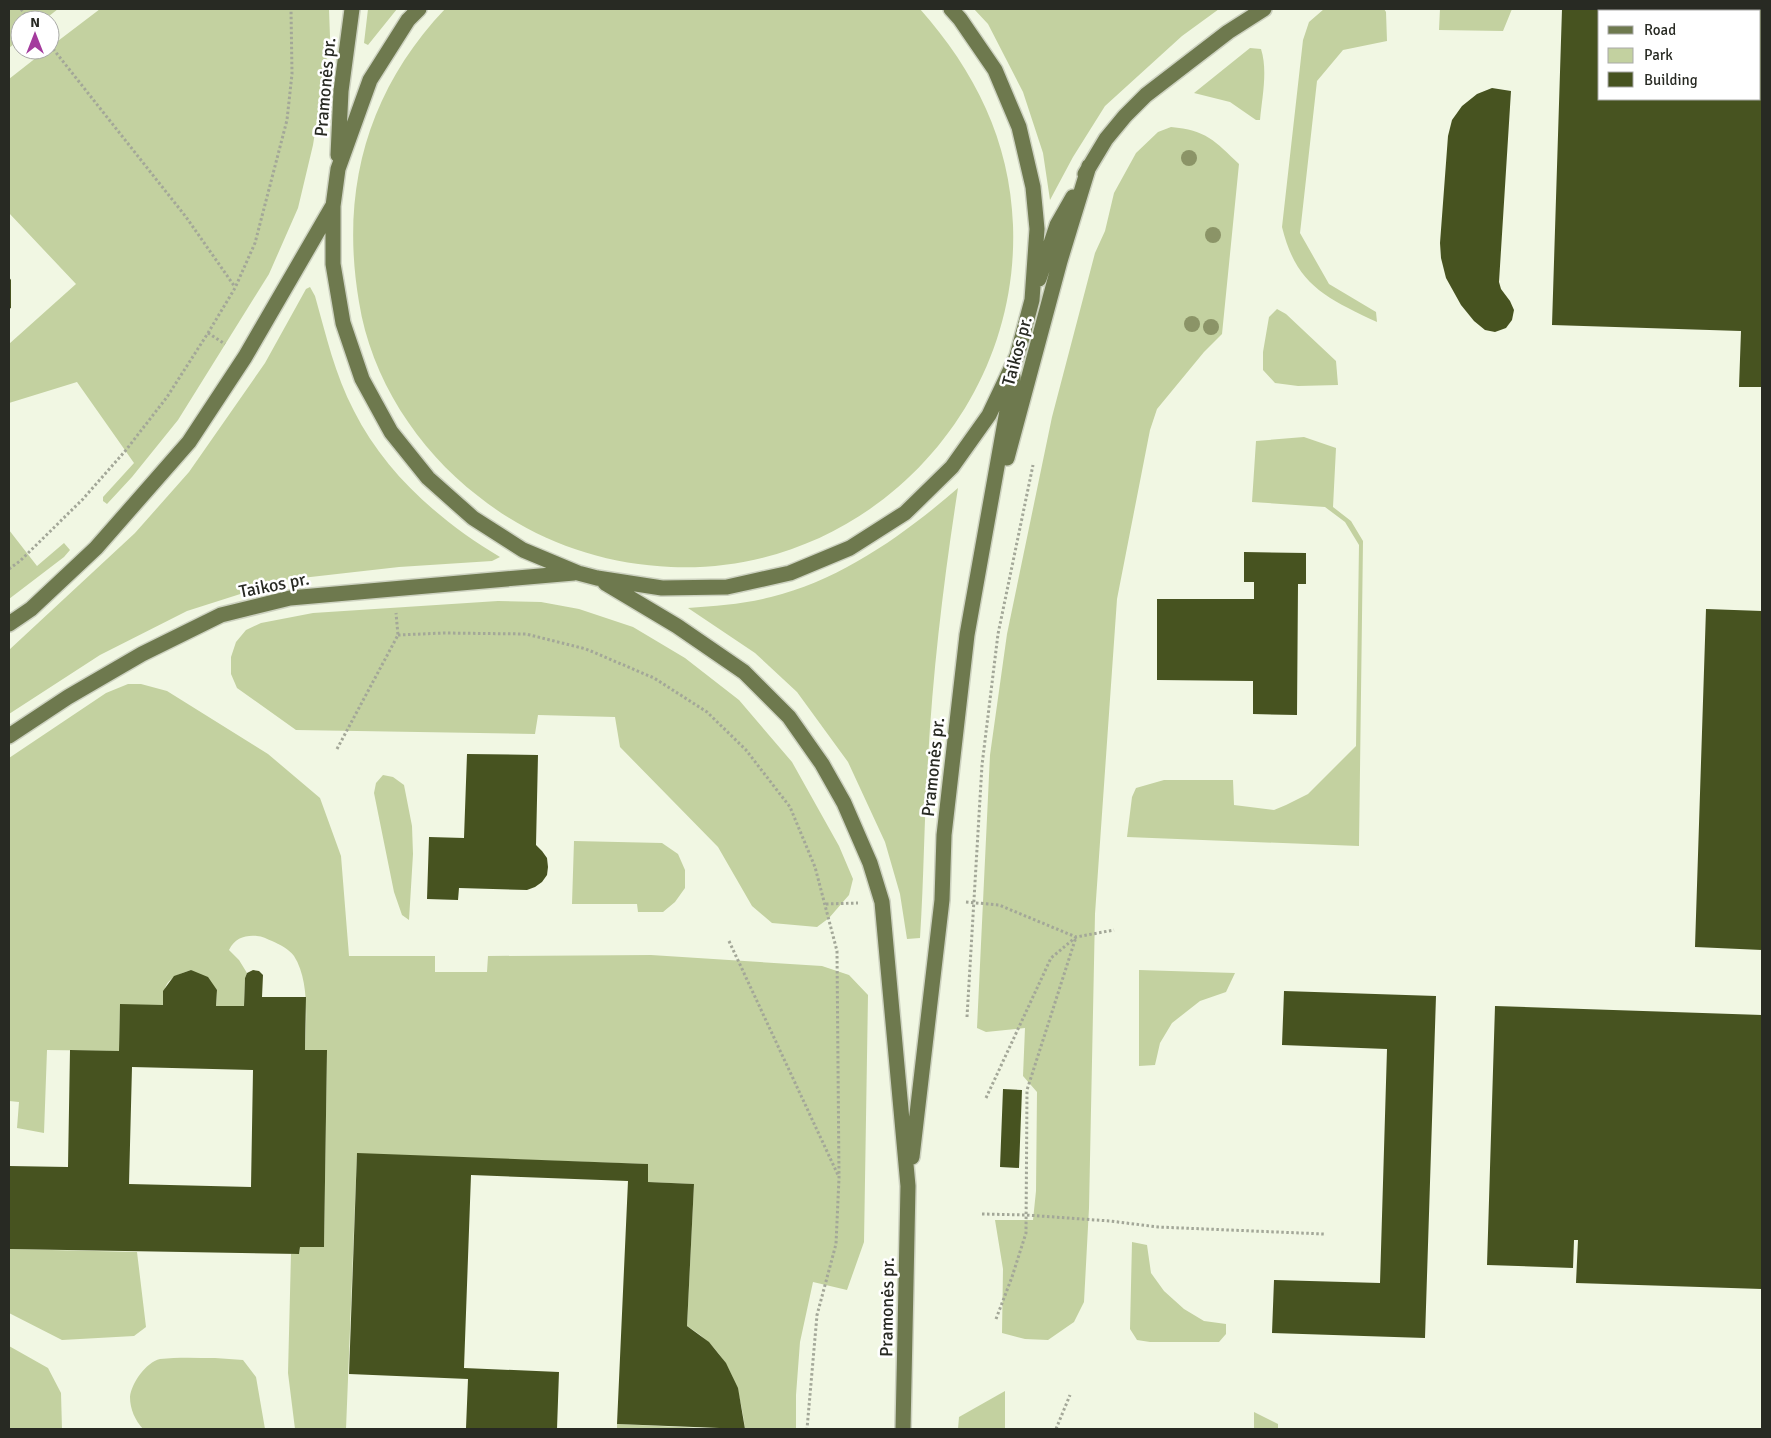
<svg xmlns="http://www.w3.org/2000/svg" width="1771" height="1438" font-family="Signika,sans-serif">
  <style>
    .green { fill: #c3d1a0 }
    .building { fill: #475320; fill-rule: evenodd }
    .lines { fill: none; stroke-linecap: round; stroke-linejoin: round }
    .major-casing { stroke: #cdd2c0; stroke-width: 18 }
    .path { stroke: #a3a798; stroke-width: 3; stroke-dasharray: 2.5 2.5; stroke-linecap: butt }
    .major { stroke: #6e794e; stroke-width: 15 }
    .tree { fill: #8b9467 }
    .labels { text-anchor: middle; dominant-baseline: central; stroke-width: 5; stroke-linejoin: round; paint-order: stroke }
    .street-label { font-size: 18px; fill: #282a23; stroke: #fff }
  </style>
  <rect width="100%" height="100%" fill="#f1f7e3"/>
  <path class="green" d="M9 9H58L44 20H20V39L9 48Z
    M100 9H329L330 37 313 145 298 208 269 274 178 420 132 477 107 504 103 501V497L134 463 77 382 9 403V344L76 284 9 213V79L46 50H50V47Z
    M368 9H397L368 45 364 43Z
    M445 9H920C975 71 1010 141 1013 225 1020 415 862 575 671 567 600 564 533 540 478 496 417 449 371 378 359 302 340 191 367 91 445 9Z
    M974 9H1219L1182 36 1105 106 1073 157 1050 200 1043 153 1023 92 988 24Z
    M1324 9H1384L1386 12 1387 41 1343 50 1317 81 1300 233 1329 284 1376 312 1377 322C1326 298 1296 285 1282 227L1303 40 1309 22Z
    M1440 9H1512L1503 31 1439 30Z
    M1250 48 1261 49C1268 71 1262 97 1260 120H1256L1230 102 1194 93Z
    M1171 127C1206 130 1215 141 1239 164L1222 334 1204 352 1157 409 1150 430 1117 599 1095 914 1089 1208 1084 1302 1074 1322 1048 1340 1025 1339 1002 1333 1003 1269 995 1220H1033L1036 1191 1037 1092 1023 1076 1025 1028 986 1032 977 1028 990 755 1007 634 1052 417 1095 253 1105 231 1114 193 1136 153 1158 132Z
    M310 287 315 296C326 335 335 375 354 411 385 473 441 522 500 557L492 561 399 567 284 580 187 611 100 655 9 714V650L135 533 189 472 265 363 306 289Z
    M1277 309 1286 314 1336 361 1338 385 1298 386 1275 383 1263 370V352L1269 317Z
    M1304 437 1336 448 1333 507 1351 521 1363 541 1359 846 1127 837 1132 797 1136 788 1164 780H1233L1234 805 1274 810 1286 805 1308 794 1356 746 1359 545 1345 522 1325 507 1252 502 1256 441Z
    M958 488C944 578 933 668 928 760 924 819 924 879 920 938L907 939 900 894 885 842 848 762 797 692 755 653 688 608C716 606 744 604 771 597 841 580 905 534 958 488Z
    M9 530 37 566 64 543 70 550 64 557 9 599Z
    M498 601 541 602 579 609 633 627 685 658 739 700 792 762 839 846 853 879 849 895 829 918 817 927 772 923 752 906 718 847 620 747 615 717 538 715 535 734 296 730 237 688 231 674V657L236 642 246 630 261 623 313 613Z
    M128 684H141L167 691 268 754 320 798 341 856 349 956H435V972H487L488 956 651 955 822 966 849 975 868 995 864 1242 847 1290 813 1282 800 1342 796 1395V1429H745C740 1385 727 1350 687 1326L694 1184 648 1182V1164L357 1154 346 1429H295L288 1373 291 1254H299L300 1247H324L327 1051 305 1050C306 1021 310 981 294 956 289 949 279 944 272 941 267 939 262 936 257 936 245 935 235 938 229 950L239 960 247 973 245 978 244 1006H216L217 990 191 970C170 977 163 981 163 1005H120L119 1051 47 1050 44 1133 17 1128 19 1102 9 1101V758L106 693Z
    M383 775 393 777 404 785 412 826 413 854 409 920 402 915 394 892 374 793 376 783Z
    M574 841 662 843 678 854 685 870V888L675 902 663 912H638L637 904H572Z
    M1139 970 1235 973 1226 992 1200 1001 1172 1023 1160 1043 1155 1065 1139 1066Z
    M1132 1242 1147 1245 1151 1273 1164 1291 1184 1309 1204 1321 1226 1324V1334L1219 1342H1150L1137 1340 1130 1329Z
    M9 1249 137 1252 146 1327 134 1336 62 1340 9 1313Z
    M9 1346 48 1368 61 1393 62 1429H9Z
    M215 1358 243 1360 256 1377 265 1429H143C135 1420 130 1409 130 1397 131 1384 146 1362 160 1359 178 1357 197 1358 215 1358Z
    M1005 1391V1429H958L959 1417Z
    M1254 1412 1278 1424V1429H1254Z
    M617 1424 722 1429H617Z"/>
  <path class="building" d="M1562 9H1762V387H1739L1741 331 1552 325ZM1600 11H1760V99H1600Z
    M1492 88 1511 91 1499 282 1501 289 1510 301 1514 310 1512 320 1506 328 1495 332 1485 330 1474 321 1461 305 1446 278 1441 258 1440 243 1448 136 1452 120 1462 106 1477 94Z
    M9 277 11 280V308L9 309Z
    M1244 552 1306 553V584H1298L1297 715 1253 714V681L1157 680V599H1254V582H1244Z
    M1706 609 1762 611V950L1695 947Z
    M467 754 538 755 536 845 542 851 547 858 548 867 547 875 542 882 535 887 527 890 459 888 458 900 427 899 429 837 464 838Z
    M191 970 208 977 217 990 216 1006H244L245 978 247 973 253 970 259 971 263 975 262 997H306L305 1050H327L324 1247H300L299 1254 9 1249V1166L68 1167 70 1050 119 1051 120 1004 163 1005V991L174 976ZM132 1067 253 1070 251 1187 129 1184Z
    M1284 991 1436 996 1425 1338 1272 1333 1274 1280 1380 1283 1387 1049 1282 1045Z
    M1495 1006 1762 1015V1289L1576 1283 1578 1240H1574L1573 1268 1487 1265Z
    M1003 1089 1022 1090 1019 1168 1000 1167Z
    M357 1153 648 1164V1182L694 1184 687 1326 709 1342 726 1363 738 1388 745 1429 617 1424 628 1181 471 1175 464 1368 559 1372 557 1429 466 1428 468 1379 349 1374Z"/>
  <g class="lines">
    <defs>
      <path id="major" d="M419 9 408 20 370 80 338 169 333 206V264L343 323 362 379 391 432 428 478 473 518 523 550 578 573 597 578 662 588 727 587 790 573 850 548 905 513 952 467 989 415 1017 356 1032 300 1037 229 1033 187 1019 127 995 70 960 19 951 9
        M338 155 341 91 352 9
        M1085 174 1106 139 1125 116 1146 95 1228 32 1264 9
        M1039 279 1057 225 1073 197
        M1007 458 1060 261 1089 166
        M605 583 677 626 744 672 789 717 822 764 844 803 870 863 882 902 908 1186 903 1429
        M9 624 31 609 96 548 189 442 245 357 332 207
        M9 736 68 697 142 654 221 615 290 598 574 573
        M912 1157 942 900 944 835 967 635 1013 377"/>
    </defs>
    <use href="#major" class="major-casing"/>
    <path class="path" d="M21 9 30 20
      M50 45 186 217 235 287
      M208 333 225 344
      M9 569 20 561 83 499 126 450 167 397 208 333 235 288 255 243 287 120 292 74 291 9
      M398 635 444 633 526 634 586 649 654 678 707 712 746 750 790 807 815 867 837 951 839 1178 836 1244 817 1315 807 1429
      M337 749 398 635 396 613
      M966 902 999 905 1076 937 1114 930
      M826 904 858 903
      M729 941 838 1175
      M967 1017 982 765 998 634 1033 465
      M986 1098 1051 958 1076 937
      M982 1214 1026 1215 1110 1221 1158 1227 1324 1234
      M996 1319 1012 1277 1026 1233 1027 1090 1076 937
      M1056 1429 1070 1395"/>
    <use href="#major" class="major"/>
  </g>
  <g class="tree">
    <circle cx="1189" cy="158" r="8"/>
    <circle cx="1213" cy="235" r="8"/>
    <circle cx="1192" cy="324" r="8"/>
    <circle cx="1211" cy="327" r="8"/>
  </g>
  <g class="labels">
    <g class="street-label">
      <text transform="translate(325 87) rotate(-85)">Pramonės pr.</text>
      <text transform="translate(1017 351) rotate(-75)">Taikos pr.</text>
      <text transform="translate(274 585) rotate(-11)">Taikos pr.</text>
      <text transform="translate(933 767) rotate(-84)">Pramonės pr.</text>
      <text transform="translate(887 1307) rotate(-89)">Pramonės pr.</text>
    </g>
  </g>
  <rect width="1771" height="1438" fill="none" stroke="#282a23" stroke-width="20"/>
  <rect x="1598" y="10" width="162" height="90" fill="#ffffff" stroke="#a9aaa7"/>
  <rect x="1608" y="26" width="25" height="8" fill="#6e794e" stroke="#a9aaa7"/>
  <text x="1644" y="35" font-size="15" fill="#282a23">Road</text>
  <rect x="1608" y="48" width="25" height="15" fill="#c3d1a0" stroke="#a9aaa7"/>
  <text x="1644" y="60" font-size="15" fill="#282a23">Park</text>
  <rect x="1608" y="72" width="25" height="15" fill="#475320" stroke="#a9aaa7"/>
  <text x="1644" y="85" font-size="15" fill="#282a23">Building</text>
  <g transform="translate(35 35)"><circle r="24" fill="#ffffff" stroke="#a9aaa7"/>
  <path d="M0-4L9 19L0 12L-9 19Z" fill="#a43b9d"/>
  <text y="-8" font-size="14" font-weight="bold" text-anchor="middle" fill="#282a23">N</text>
  </g>
</svg>
